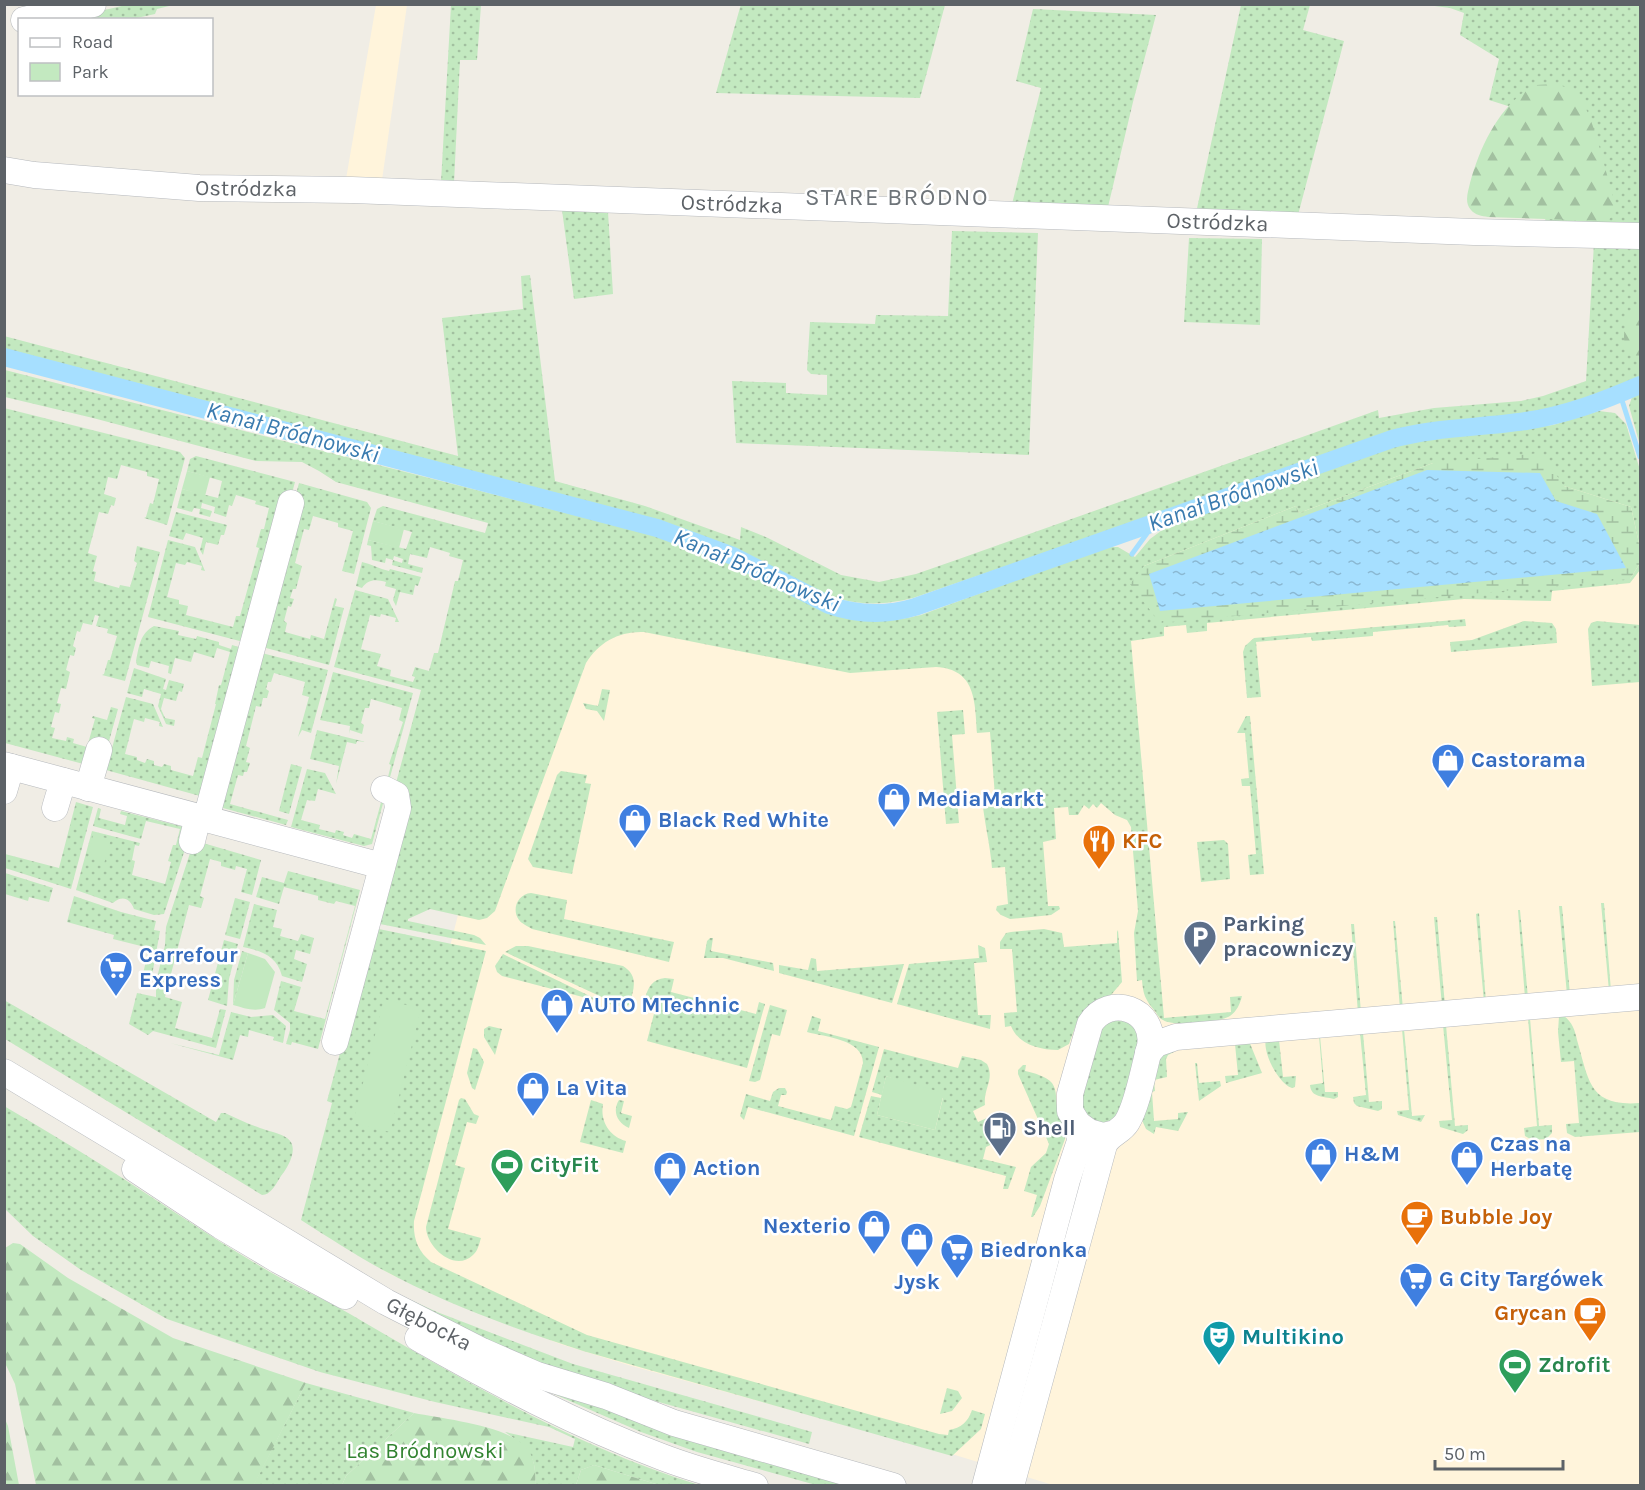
<svg xmlns="http://www.w3.org/2000/svg" width="1645" height="1490" font-family="Karla,sans-serif">
  <style>
    .commercial { fill: #fff4db }
    .grass { fill: url(#grass-dots) }
    .forest { fill: url(#forest-firs) }
    .wetland { fill: url(#wetland-marsh) }
    .park { fill: #c3e9c0 }
    .water { fill: url(#water-ripples) }
    .lines { fill: none; stroke-linecap: round; stroke-linejoin: round }
    .stream { stroke: #a6dfff; stroke-width: 5 }
    .canal { stroke: #a6dfff; stroke-width: 18 }
    .minor-casing { stroke: #b6b9bd; stroke-width: 27 }
    .minor { stroke: #fff; stroke-width: 26 }
    .labels { text-anchor: middle; dominant-baseline: central; stroke-width: 5; stroke-linejoin: round; paint-order: stroke }
    .street-label { font-size: 22px; fill: #5d6267; stroke: #fff }
    .shop-label { font-size: 22px; font-weight: bold; fill: #366cbe; stroke: #fff; text-anchor: start }
    .food-label { font-size: 22px; font-weight: bold; fill: #c56008; stroke: #fff; text-anchor: start }
    .service-label { font-size: 22px; font-weight: bold; fill: #4e5e75; stroke: #fff; text-anchor: start }
    .leisure-label { font-size: 22px; font-weight: bold; fill: #27864d; stroke: #fff; text-anchor: start }
    .culture-label { font-size: 22px; font-weight: bold; fill: #0d838f; stroke: #fff; text-anchor: start }
    .park-label { font-size: 22px; fill: #318330; stroke: #fff }
    .neighbourhood-label { font-size: 24px; letter-spacing: 1.5px; fill: #6e7479; stroke: #fff }
    .water-label { font-size: 24px; font-style: italic; fill: #3a7baf; stroke: #fff }
  </style>
  <defs>
    <pattern id="grass-dots" width="8" height="8" patternUnits="userSpaceOnUse" patternTransform="scale(1.5)"><rect width="8" height="8" fill="#c3e9c0"/><path d="M2 2h.1M6 6h.1" fill="none" stroke="#a2c0a0" stroke-width="1.8" stroke-linecap="round"/></pattern>
    <pattern id="forest-firs" width="22" height="20" patternUnits="userSpaceOnUse" patternTransform="scale(1.5)"><rect width="22" height="20" fill="#c3e9c0"/><path d="M5 1l3.5 6h-7zM16 11l3.5 6h-7z" fill="#a2c0a0"/></pattern>
    <pattern id="wetland-marsh" width="20" height="14" patternUnits="userSpaceOnUse" patternTransform="scale(1.5)"><rect width="20" height="14" fill="#c3e9c0"/><path d="M1 5h8M5 5V1M11 12h8M15 12V8" fill="none" stroke="#a2c0a0"/></pattern>
    <pattern id="water-ripples" width="26" height="14" patternUnits="userSpaceOnUse" patternTransform="scale(1.5)"><rect width="26" height="14" fill="#a6dfff"/><path d="M2 4q2-2 4 0t4 0M15 11q2-2 4 0t4 0" fill="none" stroke="#8ab8d2"/></pattern>
  </defs>
  <rect width="100%" height="100%" fill="#f0ede5"/>
  <path class="commercial" d="M376 5H407L382 180 346 179Z
    M1559 432 1635 503 1640 526V1485H1053L955 1455 628 1365 560 1344 462 1306 392 1275 370 1262 550 552 834 629 971 618 1433 449Z"/>
  <path class="grass" d="M741 4H945V5L920 98 716 93Z
    M126 5H173L157 9 155 14 132 19 62 20Z
    M451 5H481L477 60H460L454 183 441 182Z
    M1241 5H1310L1303 30 1344 41 1298 215 1196 213Z
    M1427 5H1640V228L1541 226 1571 180 1539 116 1489 100 1499 59 1460 35 1464 13 1450 8Z
    M1033 9 1156 15 1133 102 1107 211 1012 204 1041 88 1016 81Z
    M562 210 608 212 613 294 574 299Z
    M952 231 1038 233 1029 455 736 443 732 381 786 383V393L827 395V375L811 374 807 370 810 322 875 324 876 315 948 316Z
    M1189 238 1262 239 1260 325 1184 322Z
    M1594 243H1640V379L1585 402 1566 407 1530 414 1409 430 1381 437 913 598C839 617 807 582 745 554 715 540 682 529 650 519L5 351 4 336 458 456 442 318 523 309 521 276 530 275 555 481 645 506 740 540 741 527 768 538 841 575 879 582 916 574 959 559 1378 410 1379 418 1434 408 1521 401 1543 396 1586 381Z
    M5 370 649 534 719 558 828 613C859 623 889 623 921 615L1106 547H1118L1135 557 1150 539 1169 525 1397 446 1435 438 1553 425 1599 411 1615 413 1626 424 1640 470V548L1631 507 1564 486 1433 463 1299 513 1296 506 1144 566 1630 579 1640 563V570L1630 583 1552 591 1551 601 1464 599 1207 623V631L1187 633 1186 625 1164 627V636L1131 641 1164 1018 1231 1012 1230 997 1242 996C1240 1004 1237 1011 1230 1016 1219 1023 1174 1027 1163 1020 1158 1018 1157 1013 1154 1010 1145 999 1143 994 1142 980L1137 981 1134 933 1138 911 1131 827 1127 820 1115 815 1101 803 1097 808 1093 804 1089 809 1084 805 1078 815H1069L1068 807 1054 808 1056 839 1043 842 1048 906H1059L1060 909 1051 915 1010 919 1001 915 996 910 997 906 1008 904 1005 867 992 868C990 844 984 821 982 798L995 796 990 732 977 733C975 702 976 669 936 667L850 673 644 632C619 631 599 642 586 663L495 911 487 918 479 920 430 909 408 919V921L474 935 480 938 486 945 375 923 396 783 421 690 334 667 355 590 388 599 399 622H395L396 618 381 614 380 617 370 615 361 649 381 654 377 666 391 670 390 676 413 682 415 677 412 676 415 667 429 671 434 653H438L455 581H458L463 560 449 556 450 553 430 547 427 558 410 554 408 564 423 568 422 573 392 565 393 560 402 563 403 559 394 556 393 560 386 558 385 563 372 560 371 546 367 545 368 540 406 549 412 532 373 521 377 509 383 506 485 533 488 523 336 482 319 471 302 462 256 461 93 418 5 397Z
    M1640 389V445L1629 406 1633 394Z
    M4 408 180 452 185 458 167 525 144 518 146 517 150 503 153 504 159 479 147 476V472L121 465 117 479 108 477 104 494 116 498 114 506 111 505 108 514 99 512 88 553 97 556 93 571 96 572 94 581 119 588 120 585 130 587 137 563 134 561 137 546 160 552 125 681 102 675 104 674 108 660H110L117 636 107 633 108 629 96 626 99 616 95 615 92 625 83 623 80 632 77 631 73 646 76 648 74 656 70 655 66 670 70 672 66 689 61 688 57 703 61 704 59 713 55 712 51 727 55 728 52 738 66 741 67 737 74 739 73 743 87 747 95 719 92 718 93 716 107 720 111 707 118 709 106 752 87 765 5 743Z
    M196 456 295 482 251 644 148 617 168 540 195 547 205 571 201 570 202 566 187 562 185 565 176 563 167 597 179 600V604L188 606 186 615 233 627 236 616H240L259 548 256 547 261 529H264L269 508 255 504 256 501 236 495 232 506 229 505 226 517 214 513 215 507 202 503 201 508 212 511 210 517 199 514 200 509 194 508 192 512 177 508 182 489 218 498 222 481 187 471 190 459Z
    M299 483 367 502 371 508 354 574 342 571 353 531 338 527V523L313 516 309 530 304 529 295 563 302 566 296 589H293L290 598 294 599 291 607 288 606 284 621 287 623 285 632 310 639 311 635 324 639 335 598 337 599 335 606 344 608 329 665 255 645Z
    M176 512 227 525 224 535H221L218 545 206 542 203 555 200 550 203 538 186 533 183 540 169 536Z
    M362 562C372 564 379 569 389 571L390 569 421 577 418 586 415 585 413 595 400 592 396 606 393 600 396 589 385 586 386 582C376 579 368 579 362 588L356 586Z
    M1465 619 1466 626 1449 627 1448 625 1373 632V636L1312 641 1311 637 1256 642 1261 697 1247 698 1243 652 1245 646 1254 638Z
    M1524 621 1552 623 1556 629 1557 643 1451 652 1450 642 1472 640Z
    M1597 621 1640 625V682L1592 686 1588 629 1591 623Z
    M154 626 179 631 178 635 196 639 197 636 219 642V645L231 649 232 645 249 650 200 796 106 770 126 697 153 704 163 727 159 726 160 722 145 718 144 722 134 719 125 754 137 757V760L145 763 147 759 154 761V765L162 767 164 764 171 766V770L193 776 198 757 202 758 216 704H215L219 685H221L230 652 217 648 214 658 194 652 191 662 175 658 171 674 168 673 169 666 151 661 149 668 137 665 136 661C139 647 140 633 154 626Z
    M254 651 328 670 311 733 302 730 298 737 309 697 302 695 305 682 274 673 271 682H268L266 689 269 691 267 698H263L261 707 256 706 246 746 250 748 246 762 250 763 247 772H244L243 776 238 775 230 804 288 820 286 825 212 805Z
    M134 668 166 679 163 689 166 690 169 680 184 684 182 692 179 691 176 701 164 698 161 709 165 718 175 720 174 726 166 724 158 706 161 694 144 689 142 697 127 693Z
    M333 672 413 693 389 781H387L391 765 389 764 403 722 399 720 402 708 371 699 369 708H365L361 723 364 725 362 734 350 730 349 734 350 726 320 720Z
    M602 689 610 690 604 721 597 711 586 709 583 703 598 706Z
    M963 710 965 734 952 735 959 823 946 824 937 712Z
    M1246 716H1250L1264 874 1250 875 1248 855 1256 854 1250 786H1242L1241 779 1249 778 1245 733H1237Z
    M317 730 366 742 357 741 356 744 347 742 336 784 339 766 310 759Z
    M291 764 302 767 289 814 279 811Z
    M307 769 325 773 336 794 318 789 315 801 307 800 301 820 320 825 319 829 335 833 336 830 344 832 343 835 352 838 354 834 371 839 383 795 385 796 372 844 364 846 291 827Z
    M561 771 587 775 585 783 591 784 572 874 533 867 528 859 557 775Z
    M76 802 93 807 71 889 5 868V854L59 868Z
    M98 808 101 809 99 818 125 825 127 816 120 814 121 811 184 827 187 843 164 914 154 915 134 909C130 898 122 895 113 903L76 890 92 831 140 843 139 846 135 845 132 860 135 861 132 875 165 884 171 862 168 861 173 845H176L180 829 146 821 141 839 93 826Z
    M1224 840 1228 844 1230 879 1201 882 1197 842Z
    M203 843 261 860 252 895 241 892 247 869 236 866 235 870 221 866V862L210 859 200 896 204 898 201 908 189 905 165 997 182 1002 175 1028 212 1038 220 1009 226 1010 216 1048 153 1031 148 1035 129 1024 137 993 156 997V982L165 945 166 927 192 847Z
    M288 871 360 890 318 1049 292 1042 291 1045 286 1044 290 1030V1023L274 1010 281 981 301 987 294 1011 325 1019 355 906 336 901 334 904 318 900V896L284 887 279 904 256 897 262 877 284 883Z
    M5 873 53 888 49 902 29 897 28 901 5 894Z
    M531 893 567 900 564 919 674 942 669 962 532 929C528 926 522 924 519 920 511 909 518 894 531 893Z
    M74 896 121 912 156 921 154 930 160 931 151 981 142 978 149 948 113 939 114 935 67 922Z
    M235 898 250 902 240 939 225 935Z
    M1601 903H1604L1611 991H1609Z
    M254 904 277 910 273 927 282 929 280 936 298 941 301 934 314 938 310 954 296 950 294 959 307 964 302 982 282 976C277 956 262 951 243 947Z
    M1559 906H1562L1570 995H1567Z
    M1518 910H1520L1528 998H1525Z
    M1479 913 1486 1002H1484L1476 914Z
    M1434 917H1437L1445 1005 1442 1006Z
    M1393 921H1395L1403 1009H1400Z
    M1351 924H1354L1361 1013H1358Z
    M374 928 486 951 414 1221C413 1239 418 1251 431 1262L587 1335 939 1434 948 1435 949 1430C961 1428 968 1422 972 1410L985 1414 981 1429 952 1456 583 1351C515 1329 446 1304 383 1270 355 1255 328 1237 301 1220L332 1103 327 1101Z
    M1044 929 1062 933 1064 947 1117 943V932L1118 930 1122 982 1111 995 1098 999 1086 1009 1077 1022 1069 1044 1058 1050C1039 1050 1018 1044 1011 1026L1005 1027 1004 1013 1017 1012 1012 949H1000V942L1006 933 1011 932Z
    M710 938H713L711 951 773 963 774 971 723 958H704L707 941Z
    M224 940 238 944 229 979 227 1006 208 1000Z
    M978 945 985 948 987 962 974 963 978 1015H991L990 1029 897 1004 909 964 979 958Z
    M516 946H528L623 966C639 976 634 989 629 1005L623 1007 609 1004 606 999 505 952Z
    M242 951 248 953 233 1005 234 980Z
    M503 954 598 1000V1001L502 976 497 972 495 966Z
    M811 958 816 959 817 971 904 964 892 1003 779 973V965L808 970Z
    M665 978 674 979 671 992 756 1014 759 1002 765 1004 747 1068 647 1041 657 1002 645 998C648 987 653 979 665 978Z
    M4 1000 216 1122 221 1113H225C236 1118 248 1124 260 1128 268 1131 280 1133 287 1138 300 1147 288 1167 281 1176 276 1184 271 1195 262 1195L5 1039Z
    M770 1005 787 1010 780 1036 772 1034 760 1080 755 1082 749 1081Z
    M231 1012 251 1017 273 1015 286 1026 283 1043 273 1040 274 1037 249 1030 248 1037 240 1035 233 1060 170 1043 219 1055Z
    M812 1016 821 1019 818 1031 879 1047 854 1136 748 1107 744 1120 740 1116 746 1094 770 1101 773 1092 779 1088H785L787 1092 786 1095H781L778 1106 831 1120 835 1106 847 1109 851 1107 863 1063C863 1039 825 1037 807 1032Z
    M1559 1016H1564C1572 1022 1575 1030 1577 1040 1589 1081 1589 1107 1640 1103V1132L1575 1137 1567 1133 1566 1124 1579 1123 1574 1061 1561 1062 1558 1032Z
    M1528 1018H1530L1539 1126 1552 1125V1133L1546 1139 1532 1140 1525 1136 1524 1128 1537 1126Z
    M1127 1020 1141 1034C1136 1054 1131 1074 1126 1094 1124 1099 1124 1107 1121 1112 1107 1132 1084 1121 1081 1100L1100 1030 1109 1021Z
    M1443 1025H1446L1455 1126 1468 1125V1130L1463 1134 1440 1127 1439 1121 1452 1120Z
    M489 1026 502 1029 495 1055 484 1037V1029Z
    M1402 1029H1404L1412 1116 1425 1115 1421 1122 1398 1115 1397 1111 1409 1110Z
    M1360 1033H1363L1369 1102 1382 1101V1109L1378 1111 1357 1106 1354 1103 1353 1097 1366 1095Z
    M1319 1036H1320L1325 1092H1338V1097L1334 1099C1323 1096 1311 1098 1310 1085L1323 1083Z
    M1266 1038 1279 1040 1283 1077 1296 1076 1295 1087 1292 1088C1278 1083 1262 1052 1266 1038Z
    M1249 1041 1262 1073 1226 1083 1225 1076 1238 1075 1235 1044Z
    M1174 1045V1052L1168 1055 1166 1059 1167 1077 1154 1080 1155 1091 1152 1092 1154 1121 1178 1119V1113L1188 1112 1178 1131 1156 1127 1154 1134 1146 1129 1140 1116 1155 1063Z
    M473 1048 477 1049 484 1062 475 1090 472 1088 467 1073Z
    M884 1049 958 1068 962 1056 981 1060 987 1064C995 1079 983 1089 985 1105L973 1111 978 1122 987 1118 997 1139 1000 1138 1001 1140 986 1147 983 1159 1016 1167 1008 1189H1003L1006 1176 859 1137 871 1096 881 1098 877 1115 935 1130 943 1098 886 1076 882 1095 872 1092Z
    M1197 1063 1199 1083 1220 1081 1221 1086 1199 1101 1195 1063Z
    M1023 1065H1026L1025 1071C1034 1073 1046 1076 1052 1083 1058 1091 1055 1102 1058 1111 1061 1122 1068 1128 1065 1139L1040 1206 1033 1217H1031L1037 1195 1024 1191 1031 1167 1046 1153 1049 1144 1018 1074V1070Z
    M461 1098 465 1099 474 1114 479 1116 476 1124 467 1122 455 1165 465 1168 448 1229 481 1238C479 1244 478 1251 473 1255 455 1273 426 1247 426 1227L459 1100Z
    M591 1100 603 1104C600 1121 609 1136 626 1141L623 1153 580 1142Z
    M619 1100 624 1101 621 1113 632 1116 629 1128C617 1123 612 1111 619 1100Z
    M4 1106C38 1126 72 1146 105 1167 160 1202 213 1239 270 1272 296 1287 324 1299 350 1314 461 1379 576 1447 699 1485H659L594 1465 581 1470 576 1485H535C537 1455 528 1448 505 1432L573 1447 575 1439 549 1427 435 1402 320 1372 167 1319 81 1270 33 1236 5 1209Z
    M387 1289 437 1312 573 1364 812 1432 809 1444 566 1376 493 1348Z
    M306 1383 414 1413 346 1476 342 1485 253 1486Z
    M947 1388 958 1391 962 1398 952 1411 940 1414Z
    M547 1391 859 1485H816L697 1452 641 1432Z"/>
  <path class="forest" d="M1555 84C1564 86 1572 89 1579 97 1594 116 1606 174 1614 200 1616 210 1615 219 1603 221L1488 217C1482 216 1475 215 1471 210 1464 202 1468 192 1470 183 1480 147 1497 110 1529 88L1536 85Z
    M1640 302V360C1622 355 1621 334 1628 318 1631 313 1637 308 1640 302Z
    M13 1243 20 1244 68 1278 173 1338 306 1383 254 1485H36L15 1384 5 1363V1248Z
    M414 1413C444 1419 504 1425 525 1446 535 1456 536 1473 535 1485H342L346 1476Z
    M5 1419 8 1426 19 1485H5Z
    M594 1465 659 1485H576L581 1470Z"/>
  <path class="wetland" d="M1541 453 1564 486 1631 507 1640 548V563L1630 579 1160 623 1130 584 1144 566 1296 506 1299 513 1433 463Z"/>
  <path class="park" d="M187 471 210 477 205 496 182 489Z
    M373 521 404 529 399 548 368 540Z
    M93 835 111 839 104 864 89 852Z
    M248 953 265 959 275 972 265 1008C254 1012 244 1008 233 1005Z
    M384 999 421 1009 390 1132 353 1123Z
    M886 1076 940 1092 943 1097 935 1130 877 1115Z"/>
  <path class="water" d="M1427 470 1540 473 1556 501 1597 514 1626 568 1160 611 1149 574Z"/>
  <g class="lines">
    <path class="stream" d="M1620 394 1640 457
      M1132 554 1148 532 1164 519"/>
    <path class="canal" d="M4 357 657 528 733 556 829 605C858 615 885 616 915 607L1392 439C1436 427 1481 428 1526 421 1566 415 1603 401 1640 385"/>
    <defs>
      <g id="minor">
        <path d="M24 20 93 4"/>
        <path id="s1" d="M4 170 34 175 199 188 352 190 1474 232 1640 236"/>
        <path d="M4 765 382 866"/>
        <path d="M88 788 99 750"/>
        <path d="M4 791 11 767"/>
        <path d="M55 808 63 781"/>
        <path d="M206 819 291 503"/>
        <path d="M192 841 198 817"/>
        <path d="M335 1042 398 808 396 795 384 789"/>
        <path d="M1148 1053 1156 1044 1176 1037 1640 997"/>
        <path id="s2" d="M4 1072 386 1302 482 1351 537 1375 606 1396 674 1423 893 1486"/>
        <path d="M135 1169 221 1226 278 1260 345 1296"/>
        <path d="M418 1338C497 1383 577 1425 662 1457 693 1469 724 1477 755 1486"/>
        <path d="M985 1486 1067 1180 1080 1141 1078 1124"/>
        <path d="M1011 1486 1104 1145C1109 1134 1121 1132 1127 1122 1138 1104 1144 1067 1150 1046 1156 1009 1109 993 1090 1024L1070 1094V1111L1078 1124 1089 1132 1103 1136 1115 1133"/>
      </g>
    </defs>
    <use href="#minor" class="minor-casing"/>
    <use href="#minor" class="minor"/>
  </g>
  <defs>
    <symbol id="shop-pin" viewBox="-11 -11 22 30"><path d="M0 17L-7.5 6A9.5 9.5 0 1 1 7.5 6Z" fill="#3f7fe0" stroke="#fff"/><path d="M-5-2.5h2.3a2.7 3.5 0 0 1 5.4 0H5L5.5 6h-11ZM-1.5-2.5h3a1.5 2.3 0 0 0-3 0Z" fill="#fff"/></symbol>
    <symbol id="restaurant-pin" viewBox="-11 -11 22 30"><path d="M0 17L-7.5 6A9.5 9.5 0 1 1 7.5 6Z" fill="#e8710a" stroke="#fff"/><path d="M-5-6h1v4h1v-4h1v4h1v-4h1v5L-1.5 .5V6h-2V.5L-5-1ZM5-6V6H3V1.5H1.5Q1.5-4 5-6Z" fill="#fff"/></symbol>
    <symbol id="parking-pin" viewBox="-11 -11 22 30"><path d="M0 17L-7.5 6A9.5 9.5 0 1 1 7.5 6Z" fill="#5c6f8a" stroke="#fff"/><path d="M-3.5-5.5H1a3.5 3.5 0 0 1 0 7H-1V5.5H-3.5ZM-1-3.4V-.6H.8a1.4 1.4 0 0 0 0-2.8Z" fill="#fff"/></symbol>
    <symbol id="supermarket-pin" viewBox="-11 -11 22 30"><path d="M0 17L-7.5 6A9.5 9.5 0 1 1 7.5 6Z" fill="#3f7fe0" stroke="#fff"/><path d="M-6-5.5h2.5l.6 2H6L4.5 2H-2.5L-4.4-4H-6ZM-1.5 3.2a1.3 1.3 0 1 0 .1 0ZM3 3.2a1.3 1.3 0 1 0 .1 0Z" fill="#fff"/></symbol>
    <symbol id="fuel-pin" viewBox="-11 -11 22 30"><path d="M0 17L-7.5 6A9.5 9.5 0 1 1 7.5 6Z" fill="#5c6f8a" stroke="#fff"/><path d="M-5.5-6h7V0h2V4h1.3V-2.5L3-4.5l.8-.8L6-3V5H2.5V1h-1V6h-7ZM-4.2-4.7v3.2H.2V-4.7Z" fill="#fff"/></symbol>
    <symbol id="stadium-pin" viewBox="-11 -11 22 30"><path d="M0 17L-7.5 6A9.5 9.5 0 1 1 7.5 6Z" fill="#2e9e5b" stroke="#fff"/><path d="M0-5a6.5 5 0 1 0 0 10a6.5 5 0 1 0 0-10ZM-3.5-1.8h7v3.6h-7Z" fill="#fff"/></symbol>
    <symbol id="cafe-pin" viewBox="-11 -11 22 30"><path d="M0 17L-7.5 6A9.5 9.5 0 1 1 7.5 6Z" fill="#e8710a" stroke="#fff"/><path d="M-5.5-4.5H6V0H3Q3 3.5 0 3.5H-2.5Q-5.5 3.5-5.5 0ZM3-3.2v2h1.7v-2ZM-6 4.5H4V6H-6Z" fill="#fff"/></symbol>
    <symbol id="theatre-pin" viewBox="-11 -11 22 30"><path d="M0 17L-7.5 6A9.5 9.5 0 1 1 7.5 6Z" fill="#0f9aa8" stroke="#fff"/><path d="M-5-5.5Q0-4 5-5.5V0Q5 5 0 6Q-5 5-5 0ZM-3.3-2.5H-1v1.5H-3.3ZM1-2.5H3.3v1.5H1ZM-2.8 1Q0 5.5 2.8 1Z" fill="#fff"/></symbol>
  </defs>
  <g fill-rule="evenodd">
    <use href="#shop-pin" x="1429" y="741" width="38" height="52"/>
    <use href="#shop-pin" x="875" y="780" width="38" height="52"/>
    <use href="#shop-pin" x="616" y="801" width="38" height="52"/>
    <use href="#restaurant-pin" x="1080" y="822" width="38" height="52"/>
    <use href="#parking-pin" x="1181" y="918" width="38" height="52"/>
    <use href="#supermarket-pin" x="97" y="949" width="38" height="52"/>
    <use href="#shop-pin" x="538" y="986" width="38" height="52"/>
    <use href="#shop-pin" x="514" y="1069" width="38" height="52"/>
    <use href="#fuel-pin" x="981" y="1109" width="38" height="52"/>
    <use href="#shop-pin" x="1302" y="1135" width="38" height="52"/>
    <use href="#shop-pin" x="1448" y="1138" width="38" height="52"/>
    <use href="#stadium-pin" x="488" y="1146" width="38" height="52"/>
    <use href="#shop-pin" x="651" y="1149" width="38" height="52"/>
    <use href="#cafe-pin" x="1398" y="1198" width="38" height="52"/>
    <use href="#shop-pin" x="855" y="1207" width="38" height="52"/>
    <use href="#shop-pin" x="898" y="1220" width="38" height="52"/>
    <use href="#supermarket-pin" x="938" y="1231" width="38" height="52"/>
    <use href="#supermarket-pin" x="1397" y="1260" width="38" height="52"/>
    <use href="#cafe-pin" x="1571" y="1294" width="38" height="52"/>
    <use href="#theatre-pin" x="1200" y="1318" width="38" height="52"/>
    <use href="#stadium-pin" x="1496" y="1346" width="38" height="52"/>
  </g>
  <g class="labels">
    <g class="street-label">
      <text stroke="none"><textPath href="#s1" startOffset="243">Ostródzka</textPath></text>
      <text stroke="none"><textPath href="#s1" startOffset="729">Ostródzka</textPath></text>
      <text stroke="none"><textPath href="#s1" startOffset="1215">Ostródzka</textPath></text>
      <text stroke="none"><textPath href="#s2" startOffset="494">Głębocka</textPath></text>
    </g>
    <g class="shop-label">
      <text x="1471" y="760">Castorama</text>
      <text x="917" y="799">MediaMarkt</text>
      <text x="658" y="820">Black Red White</text>
      <text x="139" y="955">Carrefour<tspan x="139" dy="25">Express</tspan></text>
      <text x="580" y="1005">AUTO MTechnic</text>
      <text x="556" y="1088">La Vita</text>
      <text x="1490" y="1144">Czas na<tspan x="1490" dy="25">Herbatę</tspan></text>
      <text x="1344" y="1154">H&amp;M</text>
      <text x="693" y="1168">Action</text>
      <text x="851" y="1226" text-anchor="end">Nexterio</text>
      <text x="980" y="1250">Biedronka</text>
      <text x="1439" y="1279">G City Targówek</text>
      <text x="917" y="1282" text-anchor="middle">Jysk</text>
    </g>
    <g class="food-label">
      <text x="1122" y="841">KFC</text>
      <text x="1440" y="1217">Bubble Joy</text>
      <text x="1567" y="1313" text-anchor="end">Grycan</text>
    </g>
    <g class="service-label">
      <text x="1223" y="924">Parking<tspan x="1223" dy="25">pracowniczy</tspan></text>
      <text x="1023" y="1128">Shell</text>
    </g>
    <g class="leisure-label">
      <text x="530" y="1165">CityFit</text>
      <text x="1538" y="1365">Zdrofit</text>
    </g>
    <g class="culture-label">
      <text x="1242" y="1337">Multikino</text>
    </g>
    <g class="park-label">
      <text x="425" y="1451">Las Bródnowski</text>
    </g>
    <g class="neighbourhood-label">
      <text x="897" y="197">STARE BRÓDNO</text>
    </g>
    <g class="water-label">
      <text transform="translate(293 432) rotate(15)">Kanał Bródnowski</text>
      <text transform="translate(1233 495) rotate(-19)">Kanał Bródnowski</text>
      <text transform="translate(757 570) rotate(23)">Kanał Bródnowski</text>
    </g>
  </g>
  <rect width="1645" height="1490" fill="none" stroke="#5d6267" stroke-width="12"/>
  <rect x="18" y="18" width="195" height="78" fill="#ffffff" stroke="#bec0c2" stroke-width="1.5"/>
  <rect x="30" y="38" width="30" height="9" fill="#ffffff" stroke="#bec0c2" stroke-width="1.5"/>
  <text x="72" y="48" font-size="18" fill="#5d6267">Road</text>
  <rect x="30" y="63" width="30" height="18" fill="#c3e9c0" stroke="#bec0c2" stroke-width="1.5"/>
  <text x="72" y="78" font-size="18" fill="#5d6267">Park</text>
  <path d="M1435 1460v9h128v-9" fill="none" stroke="#5d6267" stroke-width="3"/>
  <text x="1444" y="1460" font-size="18" fill="#5d6267" stroke="#ffffff" stroke-width="4.5" paint-order="stroke">50 m</text>
</svg>
